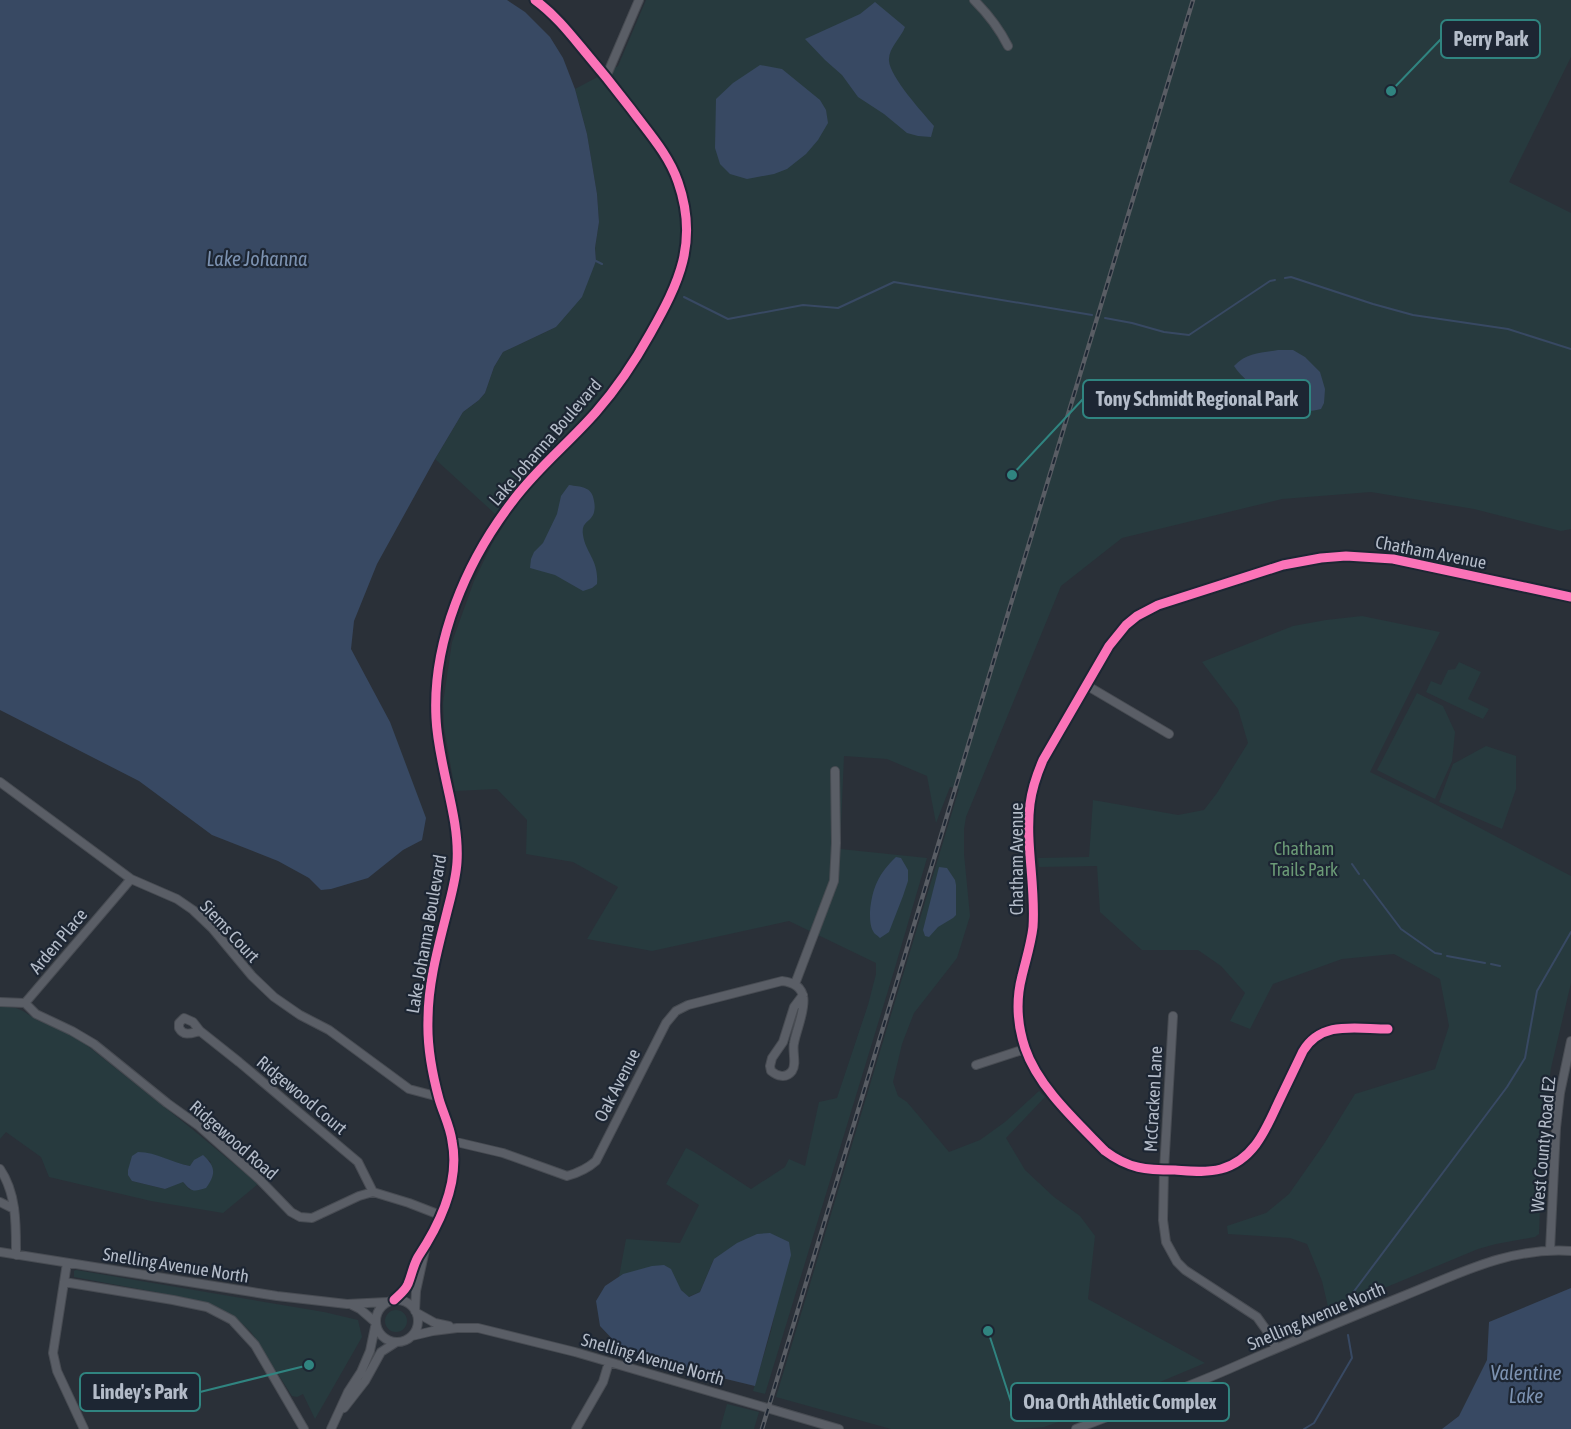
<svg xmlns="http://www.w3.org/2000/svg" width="1571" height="1429" font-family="'Asap Condensed',sans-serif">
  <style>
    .green { fill: #273a3e; fill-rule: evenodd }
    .water { fill: #384963 }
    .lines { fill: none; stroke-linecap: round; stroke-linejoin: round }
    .stream { stroke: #384963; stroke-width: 2 }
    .minor-casing { stroke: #484c53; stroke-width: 10 }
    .minor { stroke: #5a5e66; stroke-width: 8 }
    .rail-casing { stroke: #595d64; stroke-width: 4.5 }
    .rail { stroke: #1d2633; stroke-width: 2; stroke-dasharray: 7; stroke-linecap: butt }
    .cycleway-casing { stroke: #1d2633; stroke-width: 13 }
    .cycleway { stroke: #fb73b8; stroke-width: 9 }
    .labels { text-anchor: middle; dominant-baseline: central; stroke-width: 4.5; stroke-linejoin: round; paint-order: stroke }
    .street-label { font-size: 18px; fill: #b4bcc9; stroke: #1d2633 }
    .park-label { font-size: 18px; fill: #6b9a76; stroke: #1d2633 }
    .water-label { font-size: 20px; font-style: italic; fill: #7c92b1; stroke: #1d2633 }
    .leader { fill: none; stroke: #308480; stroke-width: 2 }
    .callout-dot { fill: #308480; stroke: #1d2633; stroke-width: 2 }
    .callout { fill: #1d2633; stroke: #308480; stroke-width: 2 }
    .callout-label { font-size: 20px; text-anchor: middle; font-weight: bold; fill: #b4bcc9 }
  </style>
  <rect width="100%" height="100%" fill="#2a3038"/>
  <path class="green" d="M646 0H1571V57L1509 182 1571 213V529L1561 531 1474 509 1371 492 1282 499 1122 538 1061 586 966 817 964 829V854L970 916 957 958 914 1013 902 1044 893 1082 898 1096 907 1102 949 1152 980 1140 1005 1122 1039 1091 1045 1097 1006 1138 1025 1170 1054 1197 1080 1216 1095 1236 1088 1299 1205 1363 1096 1409 1044 1427 1020 1429H891L776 1397 959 789 950 787 936 823 927 776 887 759 844 756 840 849 927 858 894 971 765 1394 753 1391 771 1331 779 1294 714 1259 700 1292 688 1297 681 1290 623 1274 619 1277 626 1239 680 1243 699 1205 666 1184 686 1148 694 1152 751 1189 785 1167 789 1159 805 1166 819 1102 837 1098 868 1005 876 974V963L789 921 652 951 587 939 618 887 573 862 526 854 527 820 497 789 455 791 444 727 443 703 452 642 474 581 492 544 505 523 435 459 463 412 479 400 485 393 494 367 503 352 556 327 596 261 595 248 599 222 597 194 587 134 575 89 618 66Z
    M1362 616 1440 632 1370 772 1431 802 1571 876V983L1551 1068 1543 1128 1539 1234 1535 1237 1496 1244 1478 1249 1329 1311 1322 1281 1307 1244 1290 1238 1228 1234 1227 1226 1266 1213 1289 1194 1324 1144 1355 1094 1435 1069 1449 1026 1440 979 1394 954 1342 959 1273 984 1250 1029 1230 1021 1245 993 1221 966 1198 950H1142L1100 912 1097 866 1039 867 1038 858 1089 857 1093 800 1178 815 1204 810 1217 793 1248 743 1238 709 1202 662 1293 626 1326 620Z
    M1459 662 1481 672 1468 699 1489 709 1483 719 1426 692 1431 681 1441 685 1448 670 1455 669Z
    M1417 693 1443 706 1455 732 1452 761 1435 799 1377 770Z
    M1486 746 1516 756V789L1502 829 1439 802 1453 764Z
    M0 1006 16 1008 23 1011 37 1020 61 1030 84 1043 192 1129 258 1184 223 1213 151 1201 49 1177 41 1157 6 1132 0 1139ZM203 1156 211 1162 190 1190 183 1182H180L165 1189 132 1181 163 1158 172 1162 190 1166Z
    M76 1270 324 1312 358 1320 362 1337 315 1419 303 1394 297 1397 292 1396 251 1332 238 1320 221 1309 210 1304 177 1296 74 1277V1271Z
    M385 1321a11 11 0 1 1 22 0a11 11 0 1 1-22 0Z
    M727 1404 759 1412 754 1429H720Z"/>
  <path class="water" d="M0 0H507L525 12 550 37 563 58 575 89 587 134 597 194 599 222 595 248 596 261 582 297 556 327 503 352 494 367 485 393 479 400 463 412 435 459 377 564 354 621 351 649 390 722 426 818 422 840 403 850 368 878 331 889 321 890 309 878 278 861 212 835 139 781 0 710Z
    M875 2 905 27C901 38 888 48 889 61 890 77 923 113 934 126L931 137 918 136 907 133 884 114 858 97 842 75 825 60 805 39 860 14Z
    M760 65 782 69 820 100 826 110 828 123 818 140 806 154 787 169 774 174 747 179 730 174 720 164 715 148 716 99 733 83Z
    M1278 350H1293L1305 357 1320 372 1325 389 1324 403 1321 409C1314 411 1305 412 1297 410 1277 406 1245 383 1234 366 1247 352 1261 353 1278 350Z
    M569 485C581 487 592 486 594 501 595 505 595 511 593 515 589 523 581 522 583 535 586 554 599 560 597 584L592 588 583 591 555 575 530 568 531 559 534 552 543 543 557 514 561 496Z
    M896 857 901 858 908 870V881L903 896 889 932 880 938C877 935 874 934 873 931 870 926 870 918 870 912 872 888 879 873 896 857Z
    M939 867 947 868 955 880 956 885V915L953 918 938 927 929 937 925 936 923 930Z
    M138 1152C157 1152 172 1163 190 1166L194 1160 203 1155C216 1167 216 1174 206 1188 193 1192 192 1192 183 1182L165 1189 132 1181 128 1175V1170L132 1156Z
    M770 1233 789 1242 791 1255 755 1386 693 1371 657 1358 636 1352 617 1344 600 1326 596 1301 605 1286 623 1274 652 1266 664 1265 671 1269 681 1290 689 1297 700 1292 714 1259 737 1243 757 1234Z
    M1571 1288V1429H1442L1459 1416 1487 1360 1489 1322Z"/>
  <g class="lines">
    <path class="stream" d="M596 261 602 264
      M1285 278 1291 277 1373 304 1413 315 1508 329 1571 349
      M684 297 728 319 803 305 838 308 894 282 1092 315
      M1105 318 1132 323 1164 332 1189 335 1270 281 1275 280
      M1352 864 1359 874
      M1364 880 1401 929 1435 953 1441 954
      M1447 956 1485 963
      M1491 964 1500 966
      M1352 1294 1507 1087 1525 1058 1537 991 1571 932
      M1304 1429 1314 1423 1352 1358 1348 1335"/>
    <defs>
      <path id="minor" d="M974 0C988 14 999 28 1008 46
        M606 77 639 0
        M1086 685 1169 734
        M0 782 131 879 177 899 193 910 212 928 252 976 274 997 300 1015 329 1030 409 1089 439 1097
        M795 984 834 881 836 843 835 771
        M0 1002 25 1003 131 879
        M25 1003 36 1014 72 1031 94 1044 167 1103 199 1126 259 1179 291 1212 300 1217 312 1218 359 1196 373 1192 409 1203 440 1215
        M1173 1016 1164 1170 1163 1220 1166 1242 1177 1262 1185 1270 1257 1317 1267 1331 1276 1348
        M1388 1029C1356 1029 1322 1020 1303 1051 1295 1068 1287 1084 1279 1101 1266 1129 1254 1160 1221 1169 1206 1173 1190 1171 1175 1170 1146 1170 1129 1169 1105 1151 1077 1122 1038 1087 1025 1048 1017 1024 1016 999 1022 976 1026 959 1031 944 1033 927 1036 886 1025 844 1030 804 1032 788 1037 774 1043 760L1109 646 1126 625 1137 616 1158 605 1283 565 1321 558 1346 556 1393 559 1571 597
        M200 1031C192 1033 184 1037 179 1028V1023L184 1018 193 1022 200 1031 239 1062 358 1162 373 1192
        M976 1065 1025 1049
        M452 1141 503 1153 567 1176C578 1173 587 1169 596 1161L666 1023 676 1011 688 1005 782 981C819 985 798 1021 794 1043 792 1051 797 1064 792 1071 786 1079 777 1076 771 1071L770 1066 772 1058 783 1042 794 1007 803 995
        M0 1169C17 1194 16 1226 16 1255
        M0 1202 14 1209
        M1550 1250 1556 1128 1560 1093 1571 1041
        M0 1252 277 1296 347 1304 387 1302
        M67 1263 53 1353 57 1371 84 1429
        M64 1282 173 1300 207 1307 232 1320 255 1345 304 1429
        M376 1321a21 21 0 1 1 42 0a21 21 0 1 1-42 0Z
        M394 1300C399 1295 405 1291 408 1284 412 1274 413 1266 418 1257 440 1224 460 1181 452 1141 450 1126 443 1113 439 1099 432 1073 427 1047 428 1020 428 983 438 948 447 912 451 896 456 879 457 862 460 816 438 766 436 718 432 642 466 562 512 502 536 469 569 443 596 412 617 388 635 361 650 334 679 283 699 242 678 182 669 155 648 132 631 109 615 88 598 67 581 47 567 30 553 13 535 0
        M352 1305 360 1309 375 1322
        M415 1311 416 1291 425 1250
        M417 1313 435 1323 449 1326
        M412 1336 433 1331 457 1328H478L575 1352 839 1429
        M344 1408 365 1381 381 1352 395 1343
        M331 1429 348 1392 361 1372 370 1351 375 1327
        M576 1429 603 1382 609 1362
        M1076 1429C1127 1409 1179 1391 1229 1369 1286 1344 1344 1320 1401 1297 1459 1274 1507 1247 1571 1251"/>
    </defs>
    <use href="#minor" class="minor-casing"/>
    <use href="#minor" class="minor"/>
    <defs>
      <path id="rail" d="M762 1429 1193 0"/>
    </defs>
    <use href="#rail" class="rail-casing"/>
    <use href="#rail" class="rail"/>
    <defs>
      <path id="cycleway" d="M1388 1029C1356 1029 1322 1020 1303 1051 1295 1068 1287 1084 1279 1101 1266 1129 1254 1160 1221 1169 1206 1173 1190 1171 1175 1170 1146 1170 1129 1169 1105 1151 1077 1122 1038 1087 1025 1048 1017 1024 1016 999 1022 976 1026 959 1031 944 1033 927 1036 886 1025 844 1030 804 1032 788 1037 774 1043 760L1109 646 1126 625 1137 616 1158 605 1283 565 1321 558 1346 556 1393 559 1571 597
        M394 1300C399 1295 405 1291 408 1284 412 1274 413 1266 418 1257 440 1224 460 1181 452 1141 450 1126 443 1113 439 1099 432 1073 427 1047 428 1020 428 983 438 948 447 912 451 896 456 879 457 862 460 816 438 766 436 718 432 642 466 562 512 502 536 469 569 443 596 412 617 388 635 361 650 334 679 283 699 242 678 182 669 155 648 132 631 109 615 88 598 67 581 47 567 30 553 13 535 0"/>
    </defs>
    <use href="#cycleway" class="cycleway-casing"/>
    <use href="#cycleway" class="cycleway"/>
  </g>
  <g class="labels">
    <g class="street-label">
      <text transform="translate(545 442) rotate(-49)">Lake Johanna Boulevard</text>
      <text transform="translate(1431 552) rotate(11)">Chatham Avenue</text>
      <text transform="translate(1016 859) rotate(-90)">Chatham Avenue</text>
      <text transform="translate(230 931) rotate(47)">Siems Court</text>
      <text transform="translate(426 934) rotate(-80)">Lake Johanna Boulevard</text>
      <text transform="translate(58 941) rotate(-50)">Arden Place</text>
      <text transform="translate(617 1085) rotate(-63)">Oak Avenue</text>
      <text transform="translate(302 1095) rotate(40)">Ridgewood Court</text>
      <text transform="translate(1153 1099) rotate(-87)">McCracken Lane</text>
      <text transform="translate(234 1140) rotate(41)">Ridgewood Road</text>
      <text transform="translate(1543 1144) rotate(-85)">West County Road E2</text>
      <text transform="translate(176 1265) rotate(9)">Snelling Avenue North</text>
      <text transform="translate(1316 1316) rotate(-23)">Snelling Avenue North</text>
      <text transform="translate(653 1359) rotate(16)">Snelling Avenue North</text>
    </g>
    <g class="park-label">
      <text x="1304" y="848">Chatham<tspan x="1304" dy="21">Trails Park</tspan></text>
    </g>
    <g class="water-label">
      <text x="257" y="258">Lake Johanna</text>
      <text x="1526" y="1372">Valentine<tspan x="1526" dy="23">Lake</tspan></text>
    </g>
  </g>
  <path class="leader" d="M1391 91L1441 39M1012 475L1083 399M309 1365L200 1392M988 1331L1011 1402"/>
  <g class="callout-dot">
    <circle cx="1391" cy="91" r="6"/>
    <circle cx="1012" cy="475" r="6"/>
    <circle cx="309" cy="1365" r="6"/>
    <circle cx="988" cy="1331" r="6"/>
  </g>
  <g class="callout">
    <rect x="1441" y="20" width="99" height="38" rx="6"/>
    <rect x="1083" y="380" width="227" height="38" rx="6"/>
    <rect x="80" y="1373" width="120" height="38" rx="6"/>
    <rect x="1011" y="1383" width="218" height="38" rx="6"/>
  </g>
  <g class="callout-label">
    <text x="1491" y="46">Perry Park</text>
    <text x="1197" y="406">Tony Schmidt Regional Park</text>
    <text x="140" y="1399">Lindey's Park</text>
    <text x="1120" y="1409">Ona Orth Athletic Complex</text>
  </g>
</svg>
